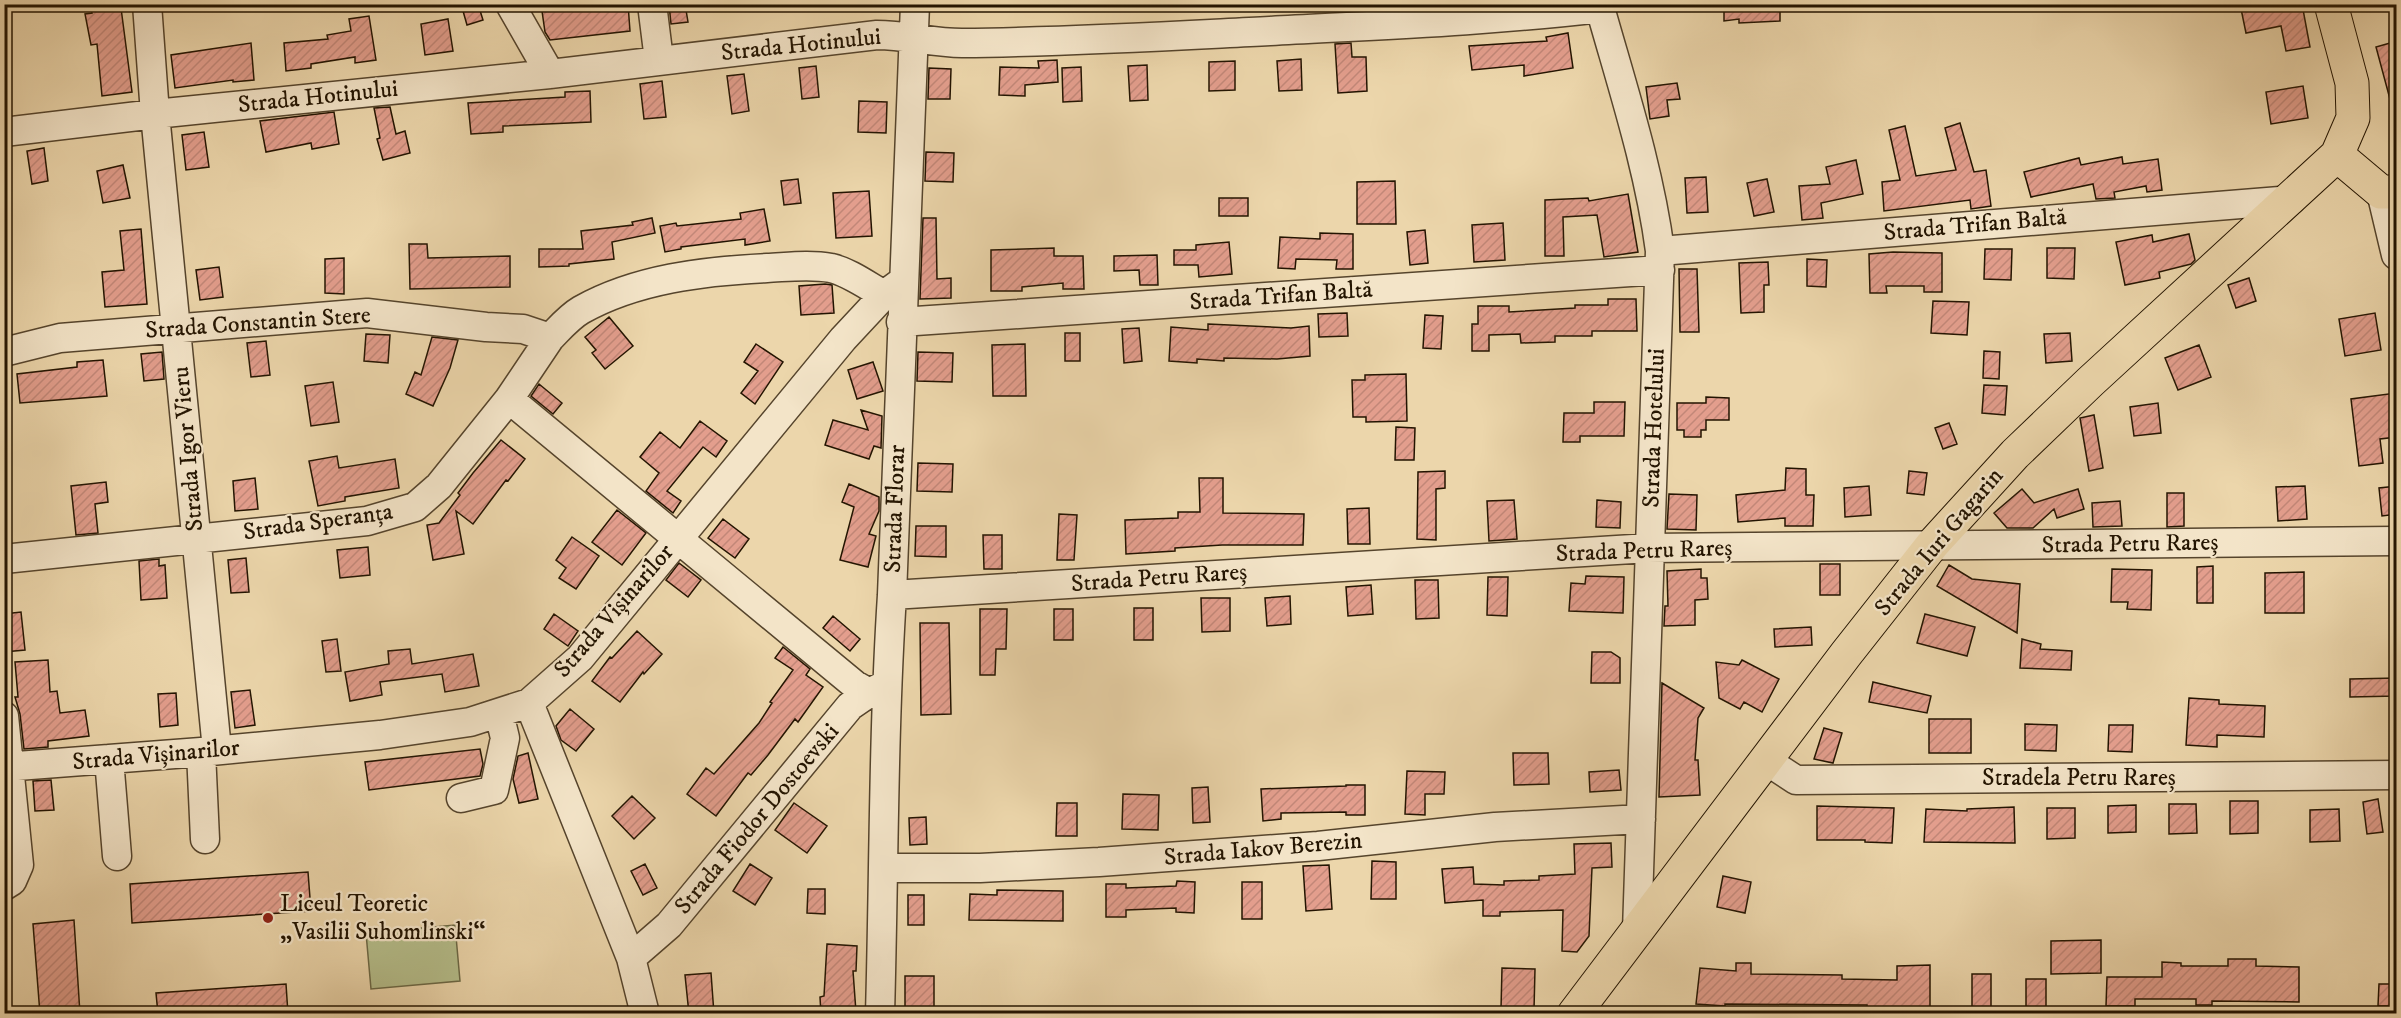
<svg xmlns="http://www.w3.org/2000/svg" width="2401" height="1018" font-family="'IM FELL DW Pica',serif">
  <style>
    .pitch { fill: #b5be8b; stroke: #6c6946; stroke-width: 1.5 }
    .building { fill: url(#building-hatch); stroke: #231401; stroke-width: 1.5 }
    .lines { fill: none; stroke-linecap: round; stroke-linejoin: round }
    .minor-casing { stroke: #55442c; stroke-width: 31 }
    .major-casing { stroke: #231401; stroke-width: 35 }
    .minor { stroke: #f3e4c8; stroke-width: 28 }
    .major { stroke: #ecd6ab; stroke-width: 33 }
    .poi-dot { fill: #8f2418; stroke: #f3e4c8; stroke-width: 2 }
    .labels { text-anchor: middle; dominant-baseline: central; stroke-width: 4.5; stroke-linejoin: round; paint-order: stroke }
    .street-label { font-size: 24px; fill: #231401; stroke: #f3e4c8 }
    .poi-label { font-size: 24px; fill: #231401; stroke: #f3e4c8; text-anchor: start }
  </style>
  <defs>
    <pattern id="building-hatch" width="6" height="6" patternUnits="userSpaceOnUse" patternTransform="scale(1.5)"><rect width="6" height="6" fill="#e39e8d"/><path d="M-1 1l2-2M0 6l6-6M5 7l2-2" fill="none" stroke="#c28778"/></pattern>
  </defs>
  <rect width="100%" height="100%" fill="#ecd6ab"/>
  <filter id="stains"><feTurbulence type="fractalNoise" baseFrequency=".00333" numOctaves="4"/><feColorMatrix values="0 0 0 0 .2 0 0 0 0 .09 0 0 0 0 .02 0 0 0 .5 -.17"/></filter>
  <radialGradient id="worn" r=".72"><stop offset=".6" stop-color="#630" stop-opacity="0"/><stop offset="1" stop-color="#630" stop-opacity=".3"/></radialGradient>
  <path class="pitch" d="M455 925 460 981 371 989 366 933Z"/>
  <path class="building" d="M108 4H112L113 9 121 8 132 92 102 96 97 44 91 45 85 14 92 13 91 8Z
    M461 4H478L483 20 467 25Z
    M541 4H628L630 31 550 40 545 32Z
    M669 4H685L688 22 671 24Z
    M1724 4H1780V21L1739 23V19L1724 21Z
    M2240 4H2302L2310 47 2286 51 2281 26 2246 33Z
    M369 16 376 60 355 63V57L311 64V68L286 71 284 43 328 39 327 35 351 31 349 19Z
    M448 19 453 51 425 55 421 24Z
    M1568 33 1573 68 1524 76V65L1472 70 1469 46 1547 41 1546 37Z
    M2397 41V102L2391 103 2376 47Z
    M251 43 254 80 233 82V80L175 88 171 55Z
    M1351 43 1352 57H1366L1367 91 1338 93 1335 44Z
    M1301 59 1302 90 1279 91 1277 61Z
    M1057 60 1058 82 1025 85V96L999 95 1000 67 1039 68 1038 61Z
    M1235 61V90L1209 91V62Z
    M1147 65 1148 100 1130 101 1128 66Z
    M816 66 819 97 802 99 799 68Z
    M1081 67 1082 101 1063 102 1062 68Z
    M929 68 951 69 950 99H928Z
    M744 74 749 111 732 114 727 76Z
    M662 81 666 117 644 119 640 84Z
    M1677 83 1680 99 1667 100 1669 116 1650 119 1646 87Z
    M2303 86 2308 118 2271 124 2266 92Z
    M590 91 591 122 503 126V132L471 134 468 103 565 97V92Z
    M859 101 887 102 886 133 858 132Z
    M390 107 396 134 405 131 410 153 383 160 377 139 380 138 374 108Z
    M334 112 339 144 312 149 311 143 266 152 260 121Z
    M1960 123 1974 172 1986 170 1991 206 1971 209 1970 200 1884 211 1882 182 1900 180 1889 130 1905 126 1916 176 1956 170 1945 128Z
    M204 132 209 167 186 170 182 135Z
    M44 148 48 181 32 184 27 151Z
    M926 152 954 153 953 182 925 181Z
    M2122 157 2123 164 2158 159 2162 190 2147 192 2146 186 2114 192 2115 198 2096 199 2093 184 2031 197 2024 172 2079 158 2081 165Z
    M1856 160 1863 194 1821 203 1823 218 1802 220 1799 186 1830 184 1826 167Z
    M123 165 130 198 103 203 97 171Z
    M1706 177 1708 212 1687 213 1685 178Z
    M798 179 801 203 784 205 781 181Z
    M1767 179 1774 212 1754 216 1747 183Z
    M1395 181 1396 224H1357V182Z
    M869 191 872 236 836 238 833 193Z
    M1628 194 1638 252 1604 257 1597 215 1563 217 1564 256H1545V200L1588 198 1589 201Z
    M1219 198H1248V216H1219Z
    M764 209 770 241 745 245V239L681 247V249L665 252 660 226 676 223 677 226 741 219 740 213Z
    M652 218 655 233 612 242 614 259 569 264V266L539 267V249H583L581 231 633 225 632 222Z
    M923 218H936L937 279 951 278V298L920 299Z
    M1503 223 1505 260 1474 262 1472 225Z
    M141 229 147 304 105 307 102 272 124 270 120 231Z
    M1425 230 1428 263 1410 265 1407 232Z
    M1320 233 1353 234V269H1336L1337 260 1296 259 1295 269 1278 268 1280 237 1320 239Z
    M2189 234 2195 260 2191 264 2159 272 2160 278 2125 285 2116 242 2152 235 2153 242Z
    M1229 242 1232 274 1199 277 1198 265H1174V250H1196V245Z
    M409 244H427L428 258 510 256V287L410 289Z
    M1054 248V256H1083L1084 289H1063V283L1022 287V291H991V250Z
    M2047 248H2075L2074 279 2047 278Z
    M1985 249H2012L2011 280 1984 279Z
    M1893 252 1942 253V292H1924V286H1886L1887 293H1870L1869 254Z
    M1157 255 1158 285H1140L1139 270 1114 271V256Z
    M344 258V294L325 293V259Z
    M1807 259 1827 260 1826 287 1807 286Z
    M1768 262 1769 285H1764V312L1741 313 1739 263Z
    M219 267 223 297 200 300 196 270Z
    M1679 269H1697L1699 332H1680Z
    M2249 278 2256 301 2236 308 2228 285Z
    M825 284 832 285 834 313 801 315 799 286Z
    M1608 299H1636L1637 331H1592V336H1555V342L1521 343 1520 334 1489 335V351H1472V324H1478V306H1509V312L1575 308V305H1608Z
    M1933 301 1969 302 1967 335 1931 333Z
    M1347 313 1348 336 1319 337 1318 314Z
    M2375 313 2381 350 2345 356 2339 319Z
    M1425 315 1443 316 1441 349 1423 348Z
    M609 317 633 346 605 369 592 353 596 350 585 337Z
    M1208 324 1291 328 1309 326 1310 356 1277 359 1224 358V361L1197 359V363L1169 361 1171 327 1208 330Z
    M1139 328 1142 361 1124 363 1122 329Z
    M1065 333H1080V361H1065Z
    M2070 333 2072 361 2046 363 2044 334Z
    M366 334 390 335 388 363 364 361Z
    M432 337 458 340 450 368 433 406 406 394 415 372 421 375Z
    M266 341 270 375 251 377 247 343Z
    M756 344 783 362 755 404 741 393 758 371 744 362Z
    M1025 344 1026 396H993L992 345Z
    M2199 345 2211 377 2178 390 2165 358Z
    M1984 351 2000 352 1999 379 1983 378Z
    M162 352 164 379 144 381 141 354Z
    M918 352 953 353 952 382 917 381Z
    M103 360 107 396 20 403 17 374 77 367V362Z
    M873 362 883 391 857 399 848 370Z
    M1406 374 1407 421 1366 422V417H1353L1352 380H1365V375Z
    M333 382 339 422 311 426 305 386Z
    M539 384 562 403 553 414 531 396Z
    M1984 385 2007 386 2005 415 1982 413Z
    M2396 393 2397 437 2380 439 2383 463 2359 466 2351 399Z
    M1706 397 1729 398V420H1706V430H1701V437H1684V430H1677V403H1706Z
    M1594 402H1625L1624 436H1580V442H1563L1564 413H1594Z
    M2158 403 2161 433 2134 436 2130 407Z
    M861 410 882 416 881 448 874 446 869 459 825 445 833 420 868 430Z
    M2094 415 2103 468 2089 471 2080 418Z
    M700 421 727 441 716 457 703 447 667 491 681 501 673 513 646 491 659 473 640 457 660 432 680 448Z
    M1949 423 1957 444 1943 449 1935 428Z
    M1396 427 1415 428 1414 460H1395Z
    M501 440 525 459 508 481 506 480 473 524 456 511 464 554 433 560 427 525 439 523 460 495 458 493 473 473Z
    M337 456 339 468 395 459 399 488 345 497V501L318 506 309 461Z
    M918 463 953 464 952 492 917 491Z
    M1786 468 1806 469V495H1814L1813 526H1785V518L1738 522 1736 495 1785 490Z
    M1445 471V488L1436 489V540L1417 539 1418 472Z
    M1909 471 1927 473 1924 495 1907 493Z
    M255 478 258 509 235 511 233 481Z
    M1199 478H1223V513L1304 514 1303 545H1222L1175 548V551L1126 554 1125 520 1178 518V512H1200Z
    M106 482 108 502 95 504 98 533 76 535 71 486Z
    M849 484 879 497V511L869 534 876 536 868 567 840 560 854 507 842 502Z
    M1869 486 1871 515 1845 517 1844 488Z
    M2305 486 2307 519 2278 521 2276 487Z
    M2397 486V514L2382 516 2379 488Z
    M2022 489 2034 503 2078 489 2084 509 2057 518 2054 509 2033 528H2007L1994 513Z
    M2167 493H2184V526L2167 527Z
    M1669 494 1697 495 1696 530 1667 529Z
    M1514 500 1517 539 1489 541 1487 501Z
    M1597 500 1621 502 1620 528 1596 527Z
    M2120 501 2122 526 2093 527 2092 503Z
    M1369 508 1370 544H1348L1347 509Z
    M617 510 646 533 622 565 592 542Z
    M1059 514 1077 515 1074 560H1057Z
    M723 519 749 539 735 558 708 538Z
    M916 526H946V557L915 556Z
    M983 535H1002V569H984Z
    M572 537 599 556 576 589 559 578 566 568 556 560Z
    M368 547 370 575 340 578 337 550Z
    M246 558 249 592 231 593 228 560Z
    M159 559V566L165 565 167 598 141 600 139 561Z
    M679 563 701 580 688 597 666 580Z
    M1820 564H1840V595H1820Z
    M1949 565 1972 579 2020 584 2017 633 1937 586Z
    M2213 566V603H2197V567Z
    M1701 569V578H1707L1708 599 1695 600V625L1664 626 1665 606H1668L1667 571Z
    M2112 569 2152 570 2151 610 2127 609 2128 602H2111Z
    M2304 572V613H2265V573Z
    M1586 576 1624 577 1623 613 1569 611 1571 583 1585 584Z
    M1488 577H1508L1507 616 1487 615Z
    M1415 580H1438L1439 618 1416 619Z
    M1371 585 1373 614 1348 616 1346 587Z
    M1290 596 1291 624 1267 626 1265 598Z
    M1201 598H1230V631L1202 632Z
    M1134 608H1153V640H1134Z
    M980 609H1007L1006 649H996L995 675H980Z
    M1054 609H1073V640H1054Z
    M21 612 25 650 4 652V614Z
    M554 614 578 631 568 646 544 629Z
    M1925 614 1975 627 1967 656 1917 643Z
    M833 616 860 639 850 651 823 628Z
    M920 623H949L951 714 921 715Z
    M1811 627 1812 645 1775 647 1774 629Z
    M637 631 662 654 644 674 643 672 620 702 592 681 610 657 612 658Z
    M337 639 341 671 326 672 322 641Z
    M2022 639 2041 644 2040 649 2072 651 2071 670 2020 668Z
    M783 647 810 669 806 675 823 687 798 722 795 719 768 755 751 775 748 773 716 816 687 794 706 768 714 774 759 723 772 703 770 702 793 670 775 658Z
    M410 649 412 664 473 654 479 686 445 692 442 674 380 682 382 695 350 701 345 672 389 664 388 651Z
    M1592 652H1611L1620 658V683H1591Z
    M48 660 50 692 57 691 60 713 85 710 89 736 48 741V747L24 749 20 714 15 697H18L15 662Z
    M1742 660 1779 679 1762 712 1744 702 1740 709 1719 698 1716 662 1739 665Z
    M2397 678V696L2350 697V679Z
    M1873 682 1931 696 1927 713 1869 702Z
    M1662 683 1704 708 1698 718 1695 760H1698L1700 795 1659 797Z
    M250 690 255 725 235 728 231 692Z
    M176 693 178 725 160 727 158 694Z
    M2189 698 2219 700V704L2265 706 2264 737 2217 735V747L2186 745Z
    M570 709 594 729 576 751 561 740 556 726Z
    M1929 719H1971V753H1929Z
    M2025 724 2057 725 2056 751 2025 750Z
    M2109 725H2133L2132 752 2108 751Z
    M1824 728 1842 733 1833 763 1814 759Z
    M480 749 483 764 480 776 369 790 365 762Z
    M528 753 538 799 519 803 513 779 518 756Z
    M1513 753H1548L1549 784 1514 785Z
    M1619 770 1621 790 1590 792 1589 772Z
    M1407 771 1445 772 1444 794H1425V815L1405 814Z
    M51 780 54 810 35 811 33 781Z
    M1346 785H1365V815H1346V812L1281 813V819L1263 821 1261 789 1346 786Z
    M1208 787 1210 822 1193 823 1192 788Z
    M1123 794 1159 795 1158 830 1122 829Z
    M632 796 655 818 634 839 612 816Z
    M2378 799 2383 832 2367 834 2363 802Z
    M2230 801H2258V833L2230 834Z
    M794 803 827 826 807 853 775 830Z
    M1057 803H1077V836H1056Z
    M2169 804H2196L2197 833 2169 834Z
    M2136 805V832L2108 833V806Z
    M1817 806 1894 808 1892 843 1865 842V840H1817Z
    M2014 807 2015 843 1924 842 1926 809 1967 811V809Z
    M2047 808H2075V838L2047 839Z
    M2339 809 2340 841 2310 842V810Z
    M926 817 927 844 910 845 909 818Z
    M1611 843 1612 867 1592 868 1589 936 1577 952 1562 951 1563 910 1500 912V916H1483V900L1445 903 1442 869 1473 867 1474 884 1504 885V881L1539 880V876L1575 874 1574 844Z
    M1372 861 1396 862V899H1371Z
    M645 864 657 888 643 895 631 871Z
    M750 864 772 878 755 905 733 891Z
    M1329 865 1332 909 1306 911 1303 866Z
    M308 872 311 911 132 923 130 884Z
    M1723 876 1751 882 1745 913 1717 907Z
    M1177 881 1195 882 1194 913 1176 912V908L1126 910V917H1106V884H1126V888L1176 886Z
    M1242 882H1262V919H1242Z
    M808 889H825V914L807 913Z
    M997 890 1063 891V921L969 920 970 894 997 895Z
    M908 895H924V925H908Z
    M74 920 80 1014H40L33 924Z
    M2101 940V973L2051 974V941Z
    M827 944 857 946 856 971H853L856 1012 821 1014 820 997 824 996Z
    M2228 959H2256V966L2299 967V1002L2212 1001V1005H2196V999H2135V1006H2106L2107 977H2162V962L2181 963V966H2228Z
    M1736 963H1751V974L1842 975V979L1897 980V966L1930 965V1008L1886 1009V1013L1867 1012V1005L1725 1004V1006L1696 1004 1700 968 1736 971Z
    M1502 968 1535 969 1534 1010 1501 1009Z
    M711 973 714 1014H689L685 975Z
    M1972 974H1991V1010L1972 1011Z
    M905 976H934V1007H905Z
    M2026 979H2046V1010L2026 1011Z
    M286 984 288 1014H158L156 993Z
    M2379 984H2397V1006H2378Z"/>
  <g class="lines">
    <defs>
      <path id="minor" d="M147 4 155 114 217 750
        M510 4 550 74
        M652 4 659 60
        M1599 4C1622 86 1649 167 1660 251L1637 931
        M4 132 155 114 550 74 877 35C906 35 933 43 962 43 1065 42 1168 36 1270 31 1380 25 1491 21 1600 8
        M2381 192 2396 255
        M1660 251 2291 200
        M901 322 1660 270
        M4 352 60 338 367 313 486 327 523 329 550 338C559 329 569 317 581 310 636 279 704 271 767 268 788 267 810 264 831 268 849 272 868 286 884 295
        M509 399 855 685 869 693
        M4 559 367 521 415 507 439 486 509 399 550 338
        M892 595 1649 548 2396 541
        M529 703 631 958 645 1014
        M4 716 19 865 12 881 4 886
        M201 752 205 839
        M109 759 117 856
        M1767 761 1796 780 2396 775
        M4 767 201 752 380 735 470 722 529 703 580 658 843 339 884 295 903 281
        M461 798 494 790 505 738 499 713
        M884 868H980L1099 862 1318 846 1495 827 1641 819
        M631 958 669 925 850 706 869 693 885 685
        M880 1014C884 874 883 734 892 595L915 4"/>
      <path id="major" d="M2337 155 2381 192H2396
        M1574 1014 1846 654 1932 545 2015 454 2090 382 2337 155 2353 118 2352 83 2331 4"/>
    </defs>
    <use href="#minor" class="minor-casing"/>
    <use href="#major" class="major-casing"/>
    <use href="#minor" class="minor"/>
    <use href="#major" class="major"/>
  </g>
  <circle class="poi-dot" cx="268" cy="918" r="6"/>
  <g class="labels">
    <g class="street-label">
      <text transform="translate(801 45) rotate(-6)">Strada Hotinului</text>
      <text transform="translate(318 97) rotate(-6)">Strada Hotinului</text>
      <text transform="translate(1975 225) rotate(-5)">Strada Trifan Baltă</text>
      <text transform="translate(1281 296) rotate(-4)">Strada Trifan Baltă</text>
      <text transform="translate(258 323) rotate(-4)">Strada Constantin Stere</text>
      <text transform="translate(1654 428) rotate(-88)">Strada Hotelului</text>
      <text transform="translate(188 449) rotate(-95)">Strada Igor Vieru</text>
      <text transform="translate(895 509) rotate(-88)">Strada Florar</text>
      <text transform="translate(318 522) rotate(-8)">Strada Speranța</text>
      <text transform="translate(1939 542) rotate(-50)">Strada Iuri Gagarin</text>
      <text transform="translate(2130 544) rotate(-1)">Strada Petru Rareș</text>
      <text transform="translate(1644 551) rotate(-2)">Strada Petru Rareș</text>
      <text transform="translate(1159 578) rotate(-4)">Strada Petru Rareș</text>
      <text transform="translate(614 611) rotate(-49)">Strada Vișinarilor</text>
      <text transform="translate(156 755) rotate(-5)">Strada Vișinarilor</text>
      <text x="2079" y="778">Stradela Petru Rareș</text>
      <text transform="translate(757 819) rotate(-50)">Strada Fiodor Dostoevski</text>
      <text transform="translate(1263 849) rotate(-5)">Strada Iakov Berezin</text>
    </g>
    <g class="poi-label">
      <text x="280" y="904">Liceul Teoretic<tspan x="280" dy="28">„Vasilii Suhomlinski“</tspan></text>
    </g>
  </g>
  <rect width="2401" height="1018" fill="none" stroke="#ecd6ab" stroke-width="24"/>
  <rect x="6" y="6" width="2389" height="1006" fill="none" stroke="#231401" stroke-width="3"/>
  <rect x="12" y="12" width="2377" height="994" fill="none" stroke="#231401" stroke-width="1.5"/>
  <rect width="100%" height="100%" filter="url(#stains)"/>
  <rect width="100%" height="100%" fill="url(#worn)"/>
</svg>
